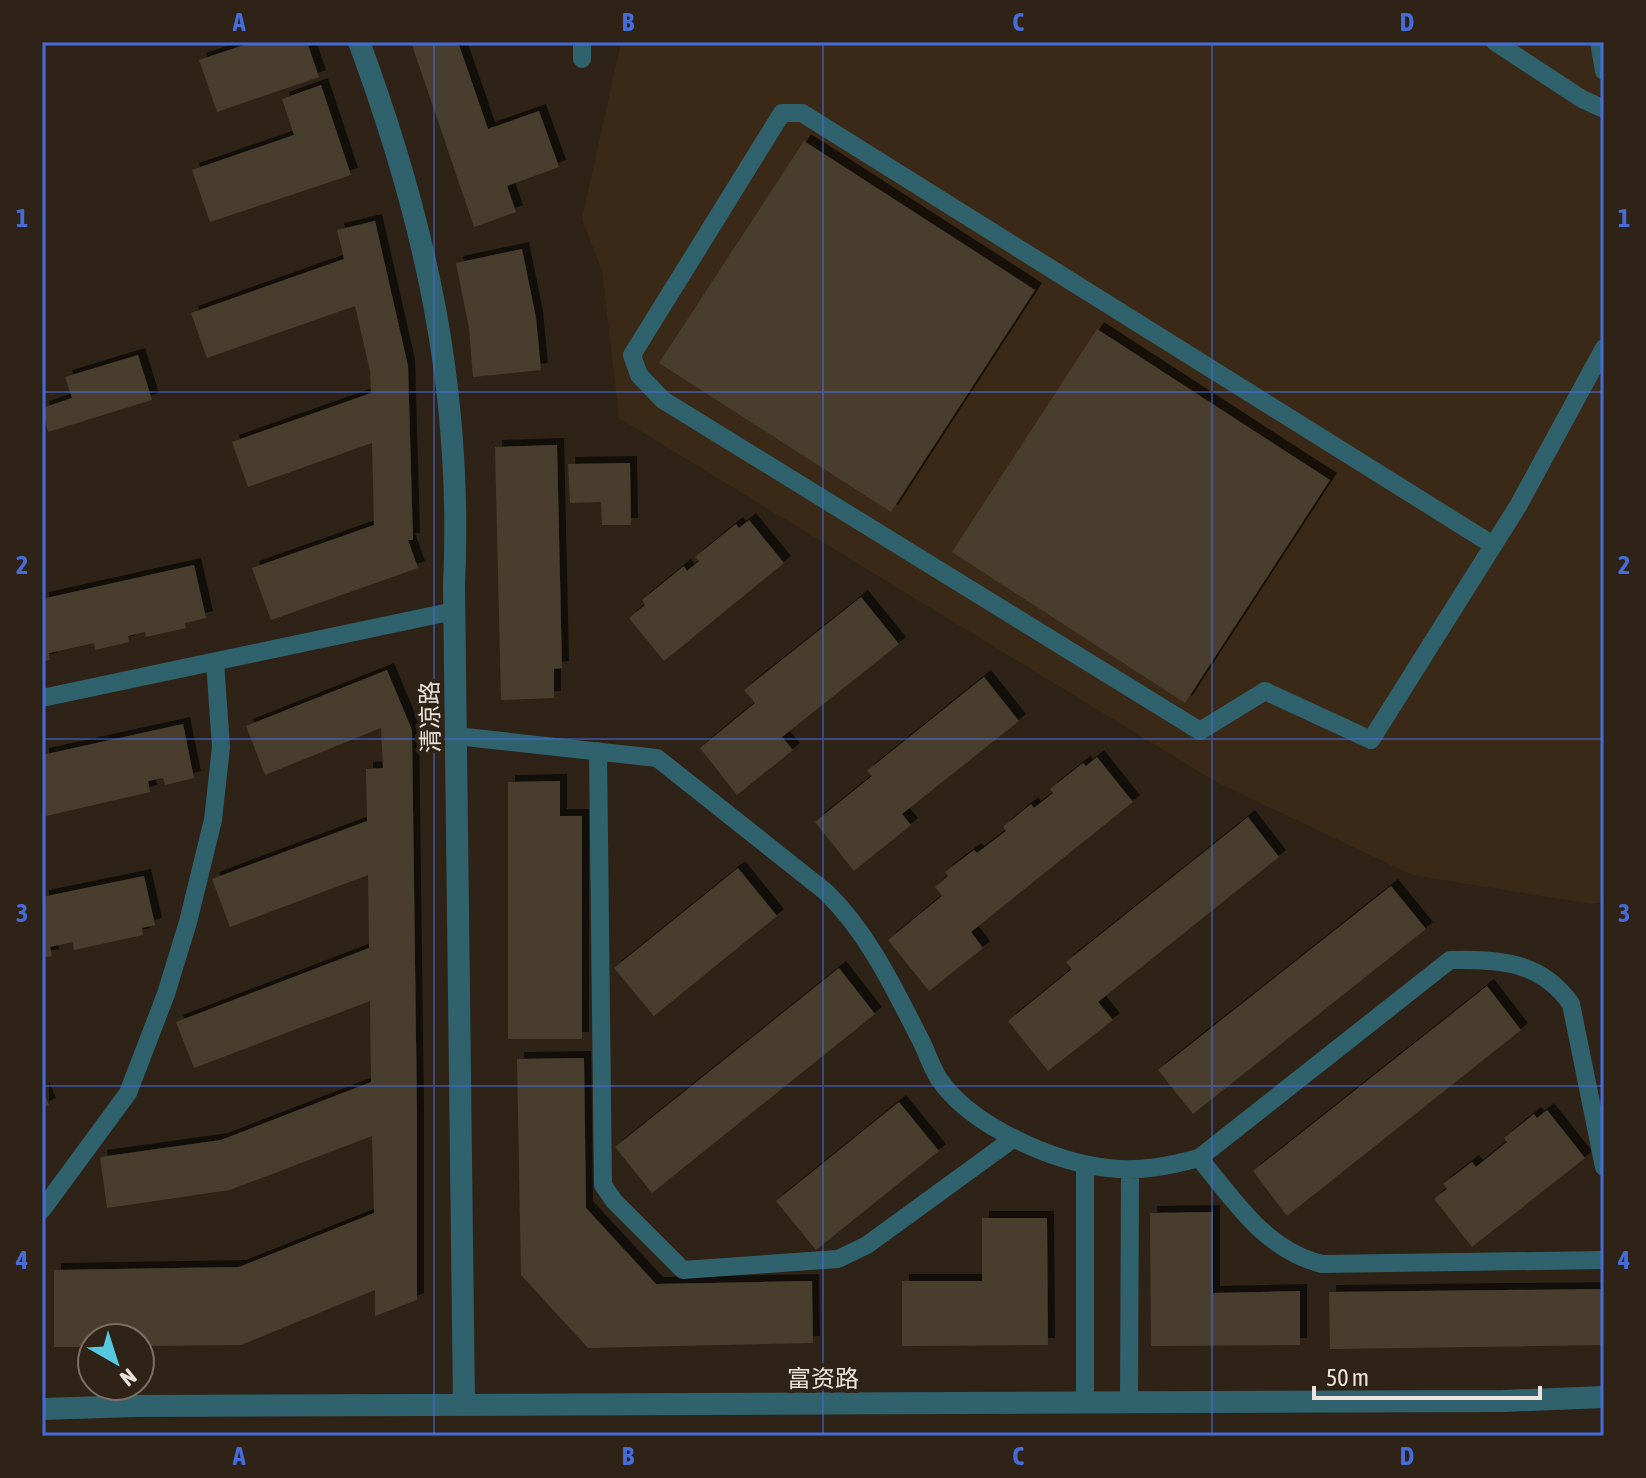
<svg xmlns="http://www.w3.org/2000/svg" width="1646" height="1478" font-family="'Asap Condensed','Noto Sans SC',sans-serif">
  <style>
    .built { fill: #392916 }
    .building { fill: #493d2f; filter: url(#shadow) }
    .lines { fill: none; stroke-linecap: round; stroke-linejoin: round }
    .service { stroke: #30626e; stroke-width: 18 }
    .tertiary { stroke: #30626e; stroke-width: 22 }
    .grid { fill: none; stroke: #466cd9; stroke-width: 2; stroke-opacity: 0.55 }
    .labels { text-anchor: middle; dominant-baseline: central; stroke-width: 8; stroke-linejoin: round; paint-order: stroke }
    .street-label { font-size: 24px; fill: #ece4dc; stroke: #2e2316 }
    .neatline { fill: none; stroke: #466cd9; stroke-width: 3 }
    .grid-label { font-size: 26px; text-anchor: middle; font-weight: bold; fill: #466cd9 }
  </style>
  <defs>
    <filter id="shadow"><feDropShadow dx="7" dy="-7" stdDeviation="0" flood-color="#0009"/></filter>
  </defs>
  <rect width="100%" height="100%" fill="#2e2316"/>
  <path class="built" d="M621 42H1604V902L1590 904 1412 875 1216 782 619 418 602 271 582 219Z"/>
  <path class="building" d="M253 42H307L319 77 217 112 199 60Z
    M411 42H458L488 129 539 111 559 167 507 186 516 212 474 227Z
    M321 85 351 175 210 222 192 170 294 135 282 99Z
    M804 141 1035 290 891 512 659 363Z
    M375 221 408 366 413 540H408L418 568 271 620 252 568 374 525 372 443 248 487 232 442 371 393 370 371 355 306 207 358 191 313 344 259 337 230Z
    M522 249 536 318 541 370 473 377 469 328 456 263Z
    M1097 329 1330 480 1185 703 952 552Z
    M138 355 152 400 48 432 42 408 72 398 65 377Z
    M557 445 562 668 554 669V698L501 700 495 447Z
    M630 463 631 525H602L601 502 570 503 568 464Z
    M749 520 784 563 664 661 629 618 645 605 642 600 684 566 687 571 699 561 695 557 736 524 739 528Z
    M194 565 206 618 185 623 186 628 146 637 145 632 128 636 129 642 95 650 94 643 49 653 50 660 42 661V599Z
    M861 597 899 644 782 737 793 750 737 795 700 748 755 703 744 690Z
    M387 670 412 730 417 1115V1300L375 1316V1290L241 1345 140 1346V1338H92V1347H54V1270L239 1267 374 1213 372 1136 230 1190 107 1208 100 1157 221 1140 371 1082 370 1001 194 1068 176 1022 369 948 368 875 230 927 212 879 367 821 366 769 383 768 381 728 265 775 246 726Z
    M984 677 1019 721 902 814 911 825 854 871 815 822 872 776 867 771Z
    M183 724 194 778 165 785 163 778 148 781 150 792 42 817V755Z
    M1097 757 1133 802 971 932 983 948 929 991 888 940 942 896 935 887 948 876 945 872 974 850 977 853 1006 831 1003 827 1031 804 1034 808 1053 793 1050 789 1083 763 1086 766Z
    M560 781V816H582V1039H508V782Z
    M1248 817 1279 857 1098 1002 1113 1020 1048 1071 1008 1021 1072 969 1066 962Z
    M738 868 777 916 654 1016 614 968Z
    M144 876 155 925 142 928 143 935 74 950 73 942 50 947 52 956 42 958V897Z
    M1391 886 1426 929 1193 1114 1158 1070Z
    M839 968 875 1014 652 1193 615 1147Z
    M1487 986 1521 1030 1287 1216 1253 1171Z
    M584 1058 586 1208 656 1284 812 1281 813 1343 588 1348 521 1275 517 1059Z
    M42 1088 49 1105 42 1108Z
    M899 1102 939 1151 816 1250 776 1201Z
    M1547 1110 1585 1158 1472 1247 1434 1199 1447 1189 1443 1184 1472 1162 1476 1167 1507 1142 1504 1138 1534 1114 1537 1118Z
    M1213 1212V1293L1300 1291V1345L1151 1346 1150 1213Z
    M982 1218H1047L1048 1345 902 1346V1281H982Z
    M1604 1289V1345L1330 1349 1329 1292Z"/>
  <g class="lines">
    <path class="service" d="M582 42V59
      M1495 42 1582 99 1604 109
      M1599 42 1604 71
      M1493 545 802 113H782L632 355 639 375 663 400 1200 731 1265 691 1371 740 1518 506 1604 348
      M42 698 454 611
      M456 736 657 758 826 892C867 932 892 984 918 1035 926 1049 930 1065 939 1079 971 1126 1053 1162 1108 1168 1139 1172 1169 1166 1199 1158L1450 960C1499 959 1541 961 1571 1004L1604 1167
      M598 751 603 1185 614 1201 683 1270 838 1259 867 1245 1014 1138
      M1199 1158C1236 1202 1264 1249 1322 1264L1604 1260
      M42 1210 128 1093 166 994 188 922 213 820 221 747 215 662
      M1085 1403V1164
      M1129 1403 1130 1169"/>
    <path class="tertiary" d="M359 42C426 223 463 392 454 586L464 1405
      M42 1409 135 1406 1503 1401 1604 1397"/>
  </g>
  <path class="grid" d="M434 42V1436M823 42V1436M1212 42V1436M42 392H1604M42 739H1604M42 1086H1604"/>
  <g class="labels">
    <g class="street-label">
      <text transform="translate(430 717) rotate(-91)">清凉路</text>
      <text x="823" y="1378">富资路</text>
    </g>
  </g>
  <rect width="1646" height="1478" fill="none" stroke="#2e2316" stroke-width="88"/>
  <g transform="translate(116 1362) rotate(141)"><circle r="38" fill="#2e2316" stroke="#7a7065" stroke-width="2"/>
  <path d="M0-6L14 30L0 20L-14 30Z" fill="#56c9e0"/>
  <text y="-12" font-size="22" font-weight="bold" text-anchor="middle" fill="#ece4dc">N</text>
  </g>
  <path d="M1314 1386v12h226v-12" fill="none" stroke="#ece4dc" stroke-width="4"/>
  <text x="1326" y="1386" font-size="24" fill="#ece4dc" stroke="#2e2316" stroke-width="6" paint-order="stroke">50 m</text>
  <rect x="44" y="44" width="1558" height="1390" class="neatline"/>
  <g class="grid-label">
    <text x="239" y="31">A</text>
    <text x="628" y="31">B</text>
    <text x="1018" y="31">C</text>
    <text x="1407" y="31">D</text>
    <text x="22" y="227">1</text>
    <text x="1624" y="227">1</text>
    <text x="22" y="574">2</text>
    <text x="1624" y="574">2</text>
    <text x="22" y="922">3</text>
    <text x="1624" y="922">3</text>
    <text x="22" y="1269">4</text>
    <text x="1624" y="1269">4</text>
    <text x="239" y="1465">A</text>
    <text x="628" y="1465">B</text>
    <text x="1018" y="1465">C</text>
    <text x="1407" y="1465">D</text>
  </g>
</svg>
